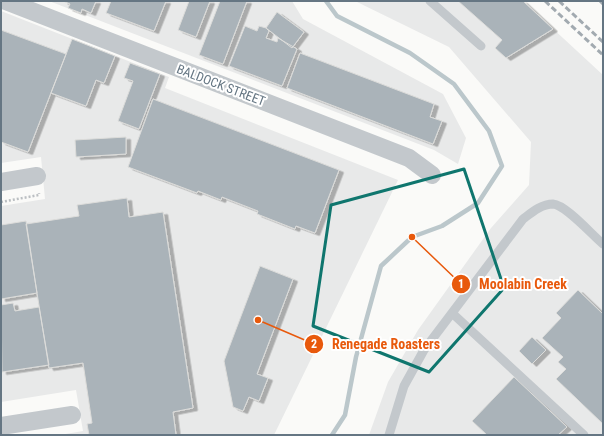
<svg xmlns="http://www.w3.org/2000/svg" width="604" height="436" font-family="'Roboto Condensed',sans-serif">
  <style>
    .built { fill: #e8e9e9 }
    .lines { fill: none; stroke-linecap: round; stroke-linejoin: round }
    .stream { stroke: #bbc7cb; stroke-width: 4.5 }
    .building { fill: #aab3b9; stroke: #dcdcda; filter: url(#shadow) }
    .path { stroke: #bbbfc2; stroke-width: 2.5; stroke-dasharray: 2 2; stroke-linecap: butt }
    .service { stroke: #c3c8cc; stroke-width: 9 }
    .minor { stroke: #c3c8cc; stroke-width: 18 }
    .rail { stroke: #a2aab0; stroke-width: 3; stroke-dasharray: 6 3; stroke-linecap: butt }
    .marked { fill: none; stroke: #0f766e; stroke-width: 3; stroke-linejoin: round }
    .labels { text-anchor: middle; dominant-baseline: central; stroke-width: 4; stroke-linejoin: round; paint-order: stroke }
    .street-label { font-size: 13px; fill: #657683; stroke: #fff }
    .leader { fill: none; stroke: #e8590c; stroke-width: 1.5 }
    .callout-dot { fill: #e8590c; stroke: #fff; stroke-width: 1.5 }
    .mark-label { font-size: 12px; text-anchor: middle; font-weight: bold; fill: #fff }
    .callout-label { font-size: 14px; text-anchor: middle; font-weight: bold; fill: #e8590c; stroke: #fff; stroke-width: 4; stroke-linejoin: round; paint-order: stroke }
  </style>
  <defs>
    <filter id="shadow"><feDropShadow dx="4.5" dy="2.5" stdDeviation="0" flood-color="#0004"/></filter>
  </defs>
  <rect width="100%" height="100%" fill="#fafaf8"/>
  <path class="built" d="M49 1H292L303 19 443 94 466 138 458 164 434 150Z
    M355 1H523L603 75V435H369L388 382 418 330 491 228 529 185 531 142 449 47Z
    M1 11 169 77 165 88 398 180 274 435H60L83 431 76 390 1 402V206L45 199 41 157 1 163Z"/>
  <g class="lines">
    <path class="stream" d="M326 1 337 16 410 53 454 84 489 131 502 166 478 203 442 226 412 237 381 266 356 357 345 415 332 435"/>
  </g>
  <path class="building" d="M63 1H96L91 13 82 9 81 13 68 8 70 4Z
    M111 1H166L154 31 106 13Z
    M189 1H210L196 37 178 30Z
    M220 1H247L223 64 199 55Z
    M458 1H523L553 29 506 58 495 48 502 40Z
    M277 12 304 32 292 48 266 28Z
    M245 26 257 31 259 26 266 28 269 31 266 38 277 42 278 38 297 49 282 86 229 66Z
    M1 30 66 54 28 152 1 142Z
    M72 39 115 56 104 83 96 80 86 106 51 93Z
    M300 53 434 104 430 117 442 121 433 144 287 88Z
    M130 63 160 74 139 129 118 121 133 81 124 78Z
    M153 99 339 170 315 233 296 226 295 229 257 214 258 211 222 197 221 200 198 191 197 193 128 167Z
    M126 137V154L76 157 75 140Z
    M127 198 129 217 163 212 193 408 173 412 176 435H89L87 424 92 423 83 363 49 368 26 224 79 216 77 205Z
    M26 221 37 293 1 299V225Z
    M260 266 293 279 257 374 268 378 259 401 249 397 243 411 233 407 224 361Z
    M578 290 603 314V424L556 379 566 369 558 362 563 357 542 338 561 318 556 313Z
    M13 303 15 311 39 307 49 365 2 372 1 305Z
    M532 337 546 350 532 364 519 351Z
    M514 377 567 427 558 435H487L472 421Z"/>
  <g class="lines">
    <path class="path" d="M1 202 39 195V193"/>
    <path class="service" d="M430 1 481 46
      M452 313 584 435
      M389 435 404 386 424 350 523 219C531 213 541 204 553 204 566 205 592 235 603 244"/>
    <path class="minor" d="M6 1 409 158 432 175
      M1 182 37 176
      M1 426 72 415"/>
    <path class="rail" d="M545 1 603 55
      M559 1 603 42
      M600 1 603 4"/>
  </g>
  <path class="marked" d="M464 169 504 288 429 372 313 326 331 205Z"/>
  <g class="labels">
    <g class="street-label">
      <text transform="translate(221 85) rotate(21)">BALDOCK STREET</text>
    </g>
  </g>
  <path class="leader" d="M412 237L461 284M258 320L314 344"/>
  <g class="callout-dot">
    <circle cx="412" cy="237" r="4"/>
    <circle cx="258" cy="320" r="4"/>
    <circle cx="461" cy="284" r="10"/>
    <circle cx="314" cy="344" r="10"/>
  </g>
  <g class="mark-label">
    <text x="461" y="288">1</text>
    <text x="314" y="348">2</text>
  </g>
  <g class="callout-label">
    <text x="523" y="289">Moolabin Creek</text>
    <text x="386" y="349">Renegade Roasters</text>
  </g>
  <rect width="604" height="436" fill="none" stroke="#657683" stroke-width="4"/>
</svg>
